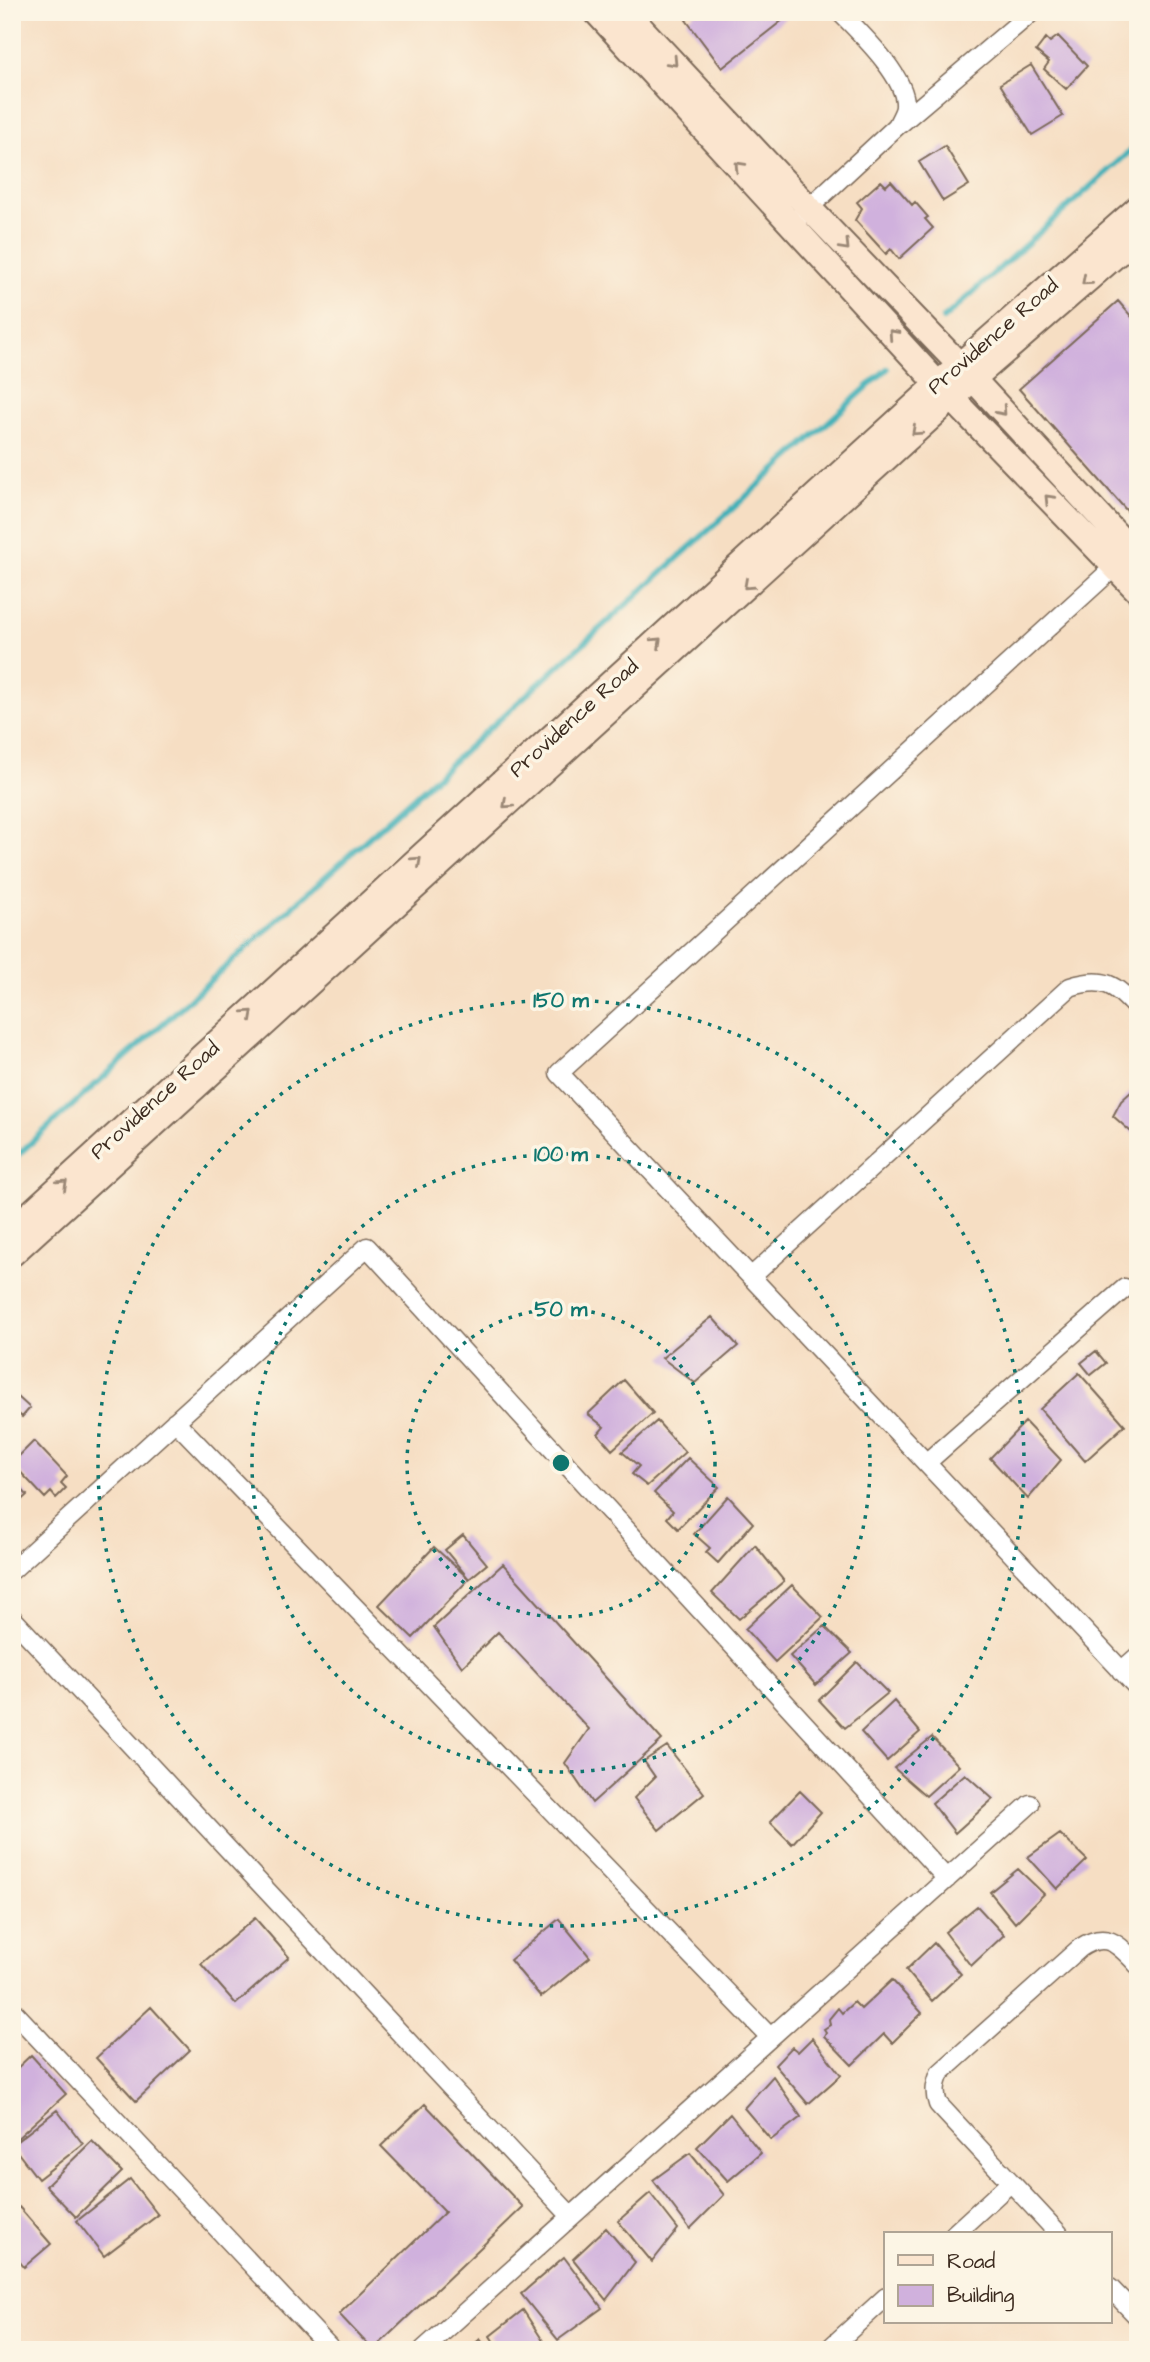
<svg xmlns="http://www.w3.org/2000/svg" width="1150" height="2362" font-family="'Architects Daughter',sans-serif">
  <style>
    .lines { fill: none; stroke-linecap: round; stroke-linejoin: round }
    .stream { stroke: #3fb0b8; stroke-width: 6 }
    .building { fill: #d0b1dd }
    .street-casing { stroke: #7c6958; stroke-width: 21 }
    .secondary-casing { stroke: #7c6958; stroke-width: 28 }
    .street { stroke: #fff; stroke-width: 18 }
    .secondary { stroke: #fbe5cf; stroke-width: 24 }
    .oneway { stroke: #9b8876 }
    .ring { fill: none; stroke: #0f766e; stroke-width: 3.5; stroke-dasharray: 3.5 7 }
    .labels { text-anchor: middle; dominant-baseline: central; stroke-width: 7; stroke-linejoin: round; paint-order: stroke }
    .street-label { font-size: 21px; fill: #3b2a1e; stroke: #fcf5e5 }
    .centre { fill: #0f766e; stroke: #fcf5e5; stroke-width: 3.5 }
    .ring-label { font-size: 21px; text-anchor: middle; font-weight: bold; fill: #0f766e; stroke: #fcf5e5; stroke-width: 7; stroke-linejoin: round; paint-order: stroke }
  </style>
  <rect width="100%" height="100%" fill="#fcf5e5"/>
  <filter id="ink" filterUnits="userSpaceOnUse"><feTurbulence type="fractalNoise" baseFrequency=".0143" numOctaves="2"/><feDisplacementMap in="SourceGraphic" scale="14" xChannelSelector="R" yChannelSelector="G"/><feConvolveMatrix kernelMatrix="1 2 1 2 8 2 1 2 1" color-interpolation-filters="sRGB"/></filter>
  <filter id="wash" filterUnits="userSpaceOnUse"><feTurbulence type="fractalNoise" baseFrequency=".00686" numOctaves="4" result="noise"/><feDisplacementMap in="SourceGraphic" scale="28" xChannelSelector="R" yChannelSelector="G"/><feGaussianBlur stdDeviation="1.57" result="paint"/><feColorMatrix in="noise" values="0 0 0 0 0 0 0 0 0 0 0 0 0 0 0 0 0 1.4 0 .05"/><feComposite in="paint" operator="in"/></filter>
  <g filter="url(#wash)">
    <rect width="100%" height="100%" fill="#f6dec3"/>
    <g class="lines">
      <path class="stream" d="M943 319 1138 144
        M12 1160 887 369"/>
    </g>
    <g id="blocks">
      <path class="building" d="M696 12H793L722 68 686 20Z
        M1058 36 1087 66 1066 89 1044 69 1049 62 1036 51 1046 38 1050 42Z
        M1031 65 1063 116 1032 135 1000 84Z
        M945 146 969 185 943 201 919 162Z
        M881 181 886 186 891 181 912 205 915 202 928 217 925 219 933 228 899 259 891 249 886 254 855 220 862 208 857 202Z
        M1118 301 1138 324V502L1127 511 1019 389Z
        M1133 1090 1138 1094V1138L1113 1116 1121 1101Z
        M712 1317 738 1346 695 1383 662 1358Z
        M1096 1351 1106 1363 1091 1375 1081 1363Z
        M1079 1373 1125 1425 1085 1461 1040 1409Z
        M624 1380 653 1413 612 1450 598 1434 604 1427 588 1414Z
        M18 1397 30 1408 22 1417 12 1408V1403Z
        M657 1421 685 1452 647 1486 632 1474 639 1466 622 1452Z
        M1025 1422 1061 1460 1028 1499 990 1458Z
        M34 1441 67 1476 61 1483 66 1488 56 1498 51 1492 45 1498 12 1463Z
        M688 1458 719 1487 678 1529 667 1518 673 1511 654 1493Z
        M12 1479 27 1495 17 1504 20 1508 12 1516Z
        M728 1496 753 1523 718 1563 706 1552 710 1548 694 1534Z
        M463 1535 487 1564 469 1579 445 1550Z
        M755 1545 784 1581 739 1619 712 1593Z
        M434 1547 469 1579 413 1638 379 1605Z
        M503 1564 662 1740 592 1803 565 1763 589 1729 498 1632 462 1667 434 1627Z
        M792 1585 823 1617 775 1662 745 1629Z
        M824 1626 852 1653 816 1685 790 1656Z
        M857 1662 888 1693 845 1728 819 1700Z
        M894 1701 920 1732 887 1761 861 1732Z
        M932 1737 959 1766 926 1796 894 1768Z
        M667 1746 704 1793 659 1830 634 1798 655 1777 644 1761Z
        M965 1774 993 1799 955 1833 932 1803Z
        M800 1791 821 1812 792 1844 770 1822Z
        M1060 1834 1087 1860 1057 1889 1028 1857Z
        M1018 1869 1044 1894 1015 1923 990 1892Z
        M977 1906 1004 1935 971 1966 945 1932Z
        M255 1918 289 1957 236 2004 201 1964Z
        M559 1919 590 1957 541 1997 510 1960Z
        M934 1943 961 1974 932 2001 906 1970Z
        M892 1980 922 2013 892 2043 884 2034 852 2065 824 2036 826 2032 824 2029 830 2025 829 2019 838 2008 842 2013 854 2002 861 2009Z
        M151 2007 190 2050 136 2101 96 2058Z
        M812 2038 841 2075 808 2104 775 2065 792 2047 798 2052Z
        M31 2055 66 2094 12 2143V2073Z
        M773 2076 801 2117 771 2140 744 2108Z
        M425 2104 523 2207 373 2350 339 2314 445 2212 381 2146Z
        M57 2110 83 2144 38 2179 12 2145Z
        M730 2114 761 2153 728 2181 697 2147Z
        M92 2141 122 2172 76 2217 46 2186Z
        M690 2153 724 2195 690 2229 653 2180Z
        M130 2179 158 2215 104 2256 77 2221Z
        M650 2193 678 2229 652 2262 618 2221Z
        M19 2207 51 2244 24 2267 12 2252V2212Z
        M606 2228 635 2262 606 2300 573 2259Z
        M564 2257 602 2308 558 2340 521 2294Z
        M523 2310 549 2350H499L490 2336Z
        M480 2339 488 2350H468Z"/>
    </g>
  </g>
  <g filter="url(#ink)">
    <use href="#blocks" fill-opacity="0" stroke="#7c6958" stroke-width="2"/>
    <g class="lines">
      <defs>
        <path id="street" d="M900 124 1032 12
          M800 216 897 126C899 121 905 112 905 106 907 77 859 32 840 12
          M1122 560 559 1073 1138 1688
          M751 1277 1070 987C1104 976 1115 984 1138 1010
          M175 1421 770 2037
          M926 1463 1125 1288
          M12 1570 367 1247 947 1879
          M12 1618 571 2216
          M1121 1671 1138 1656
          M12 2010 332 2350
          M954 2234 1010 2183
          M1059 2234 938 2104C934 2092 935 2085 940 2073L1080 1948C1107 1930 1119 1945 1138 1965
          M1110 2288 1138 2317
          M423 2350 1030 1804
          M828 2350 886 2297"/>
        <path id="secondary" d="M596 12 938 384 1138 591
          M626 12 809 208 973 379 1138 558
          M12 1230 938 384 1138 208
          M12 1254 973 379 1138 236"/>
      </defs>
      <use href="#street" class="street-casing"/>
      <use href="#secondary" class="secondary-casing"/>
      <use href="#street" class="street"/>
      <use href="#secondary" class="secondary"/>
    </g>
    <defs><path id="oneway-chevron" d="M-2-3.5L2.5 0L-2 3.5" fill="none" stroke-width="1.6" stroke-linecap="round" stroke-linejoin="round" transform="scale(1.75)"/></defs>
    <g class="oneway">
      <use href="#oneway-chevron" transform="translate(673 62) rotate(47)"/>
      <use href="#oneway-chevron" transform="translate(739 166) rotate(-133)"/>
      <use href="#oneway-chevron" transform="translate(845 246) rotate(46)"/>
      <use href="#oneway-chevron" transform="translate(1086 281) rotate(139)"/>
      <use href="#oneway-chevron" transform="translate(893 334) rotate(-132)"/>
      <use href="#oneway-chevron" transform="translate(1002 411) rotate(48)"/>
      <use href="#oneway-chevron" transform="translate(916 431) rotate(138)"/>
      <use href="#oneway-chevron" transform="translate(1049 499) rotate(-134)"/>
      <use href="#oneway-chevron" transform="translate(748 585) rotate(138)"/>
      <use href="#oneway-chevron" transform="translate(657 642) rotate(-43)"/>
      <use href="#oneway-chevron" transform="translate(507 804) rotate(138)"/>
      <use href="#oneway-chevron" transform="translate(417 861) rotate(-42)"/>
      <use href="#oneway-chevron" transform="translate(249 1014) rotate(-42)"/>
      <use href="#oneway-chevron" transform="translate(63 1184) rotate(-42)"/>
    </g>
  </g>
  <g class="ring">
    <circle cx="561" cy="1463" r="154"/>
    <circle cx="561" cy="1463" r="309"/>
    <circle cx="561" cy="1463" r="463"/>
  </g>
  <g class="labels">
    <g class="street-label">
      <text transform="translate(993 336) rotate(-41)">Providence Road</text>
      <text transform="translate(574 718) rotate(-42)">Providence Road</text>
      <text transform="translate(155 1100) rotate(-42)">Providence Road</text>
    </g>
  </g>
  <circle cx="561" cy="1463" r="10" class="centre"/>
  <g class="ring-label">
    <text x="561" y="1007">150 m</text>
    <text x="561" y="1161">100 m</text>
    <text x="561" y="1316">50 m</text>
  </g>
  <rect width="1150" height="2362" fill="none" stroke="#fcf5e5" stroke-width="42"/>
  <rect x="884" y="2232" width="228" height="91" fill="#fcf5e5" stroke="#afa495" stroke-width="2"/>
  <rect x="898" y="2255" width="35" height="10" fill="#fbe5cf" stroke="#afa495" stroke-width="2"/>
  <text x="947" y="2268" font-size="21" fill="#3b2a1e">Road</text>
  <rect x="898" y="2285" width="35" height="21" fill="#d0b1dd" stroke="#afa495" stroke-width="2"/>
  <text x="947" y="2302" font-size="21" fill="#3b2a1e">Building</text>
</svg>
